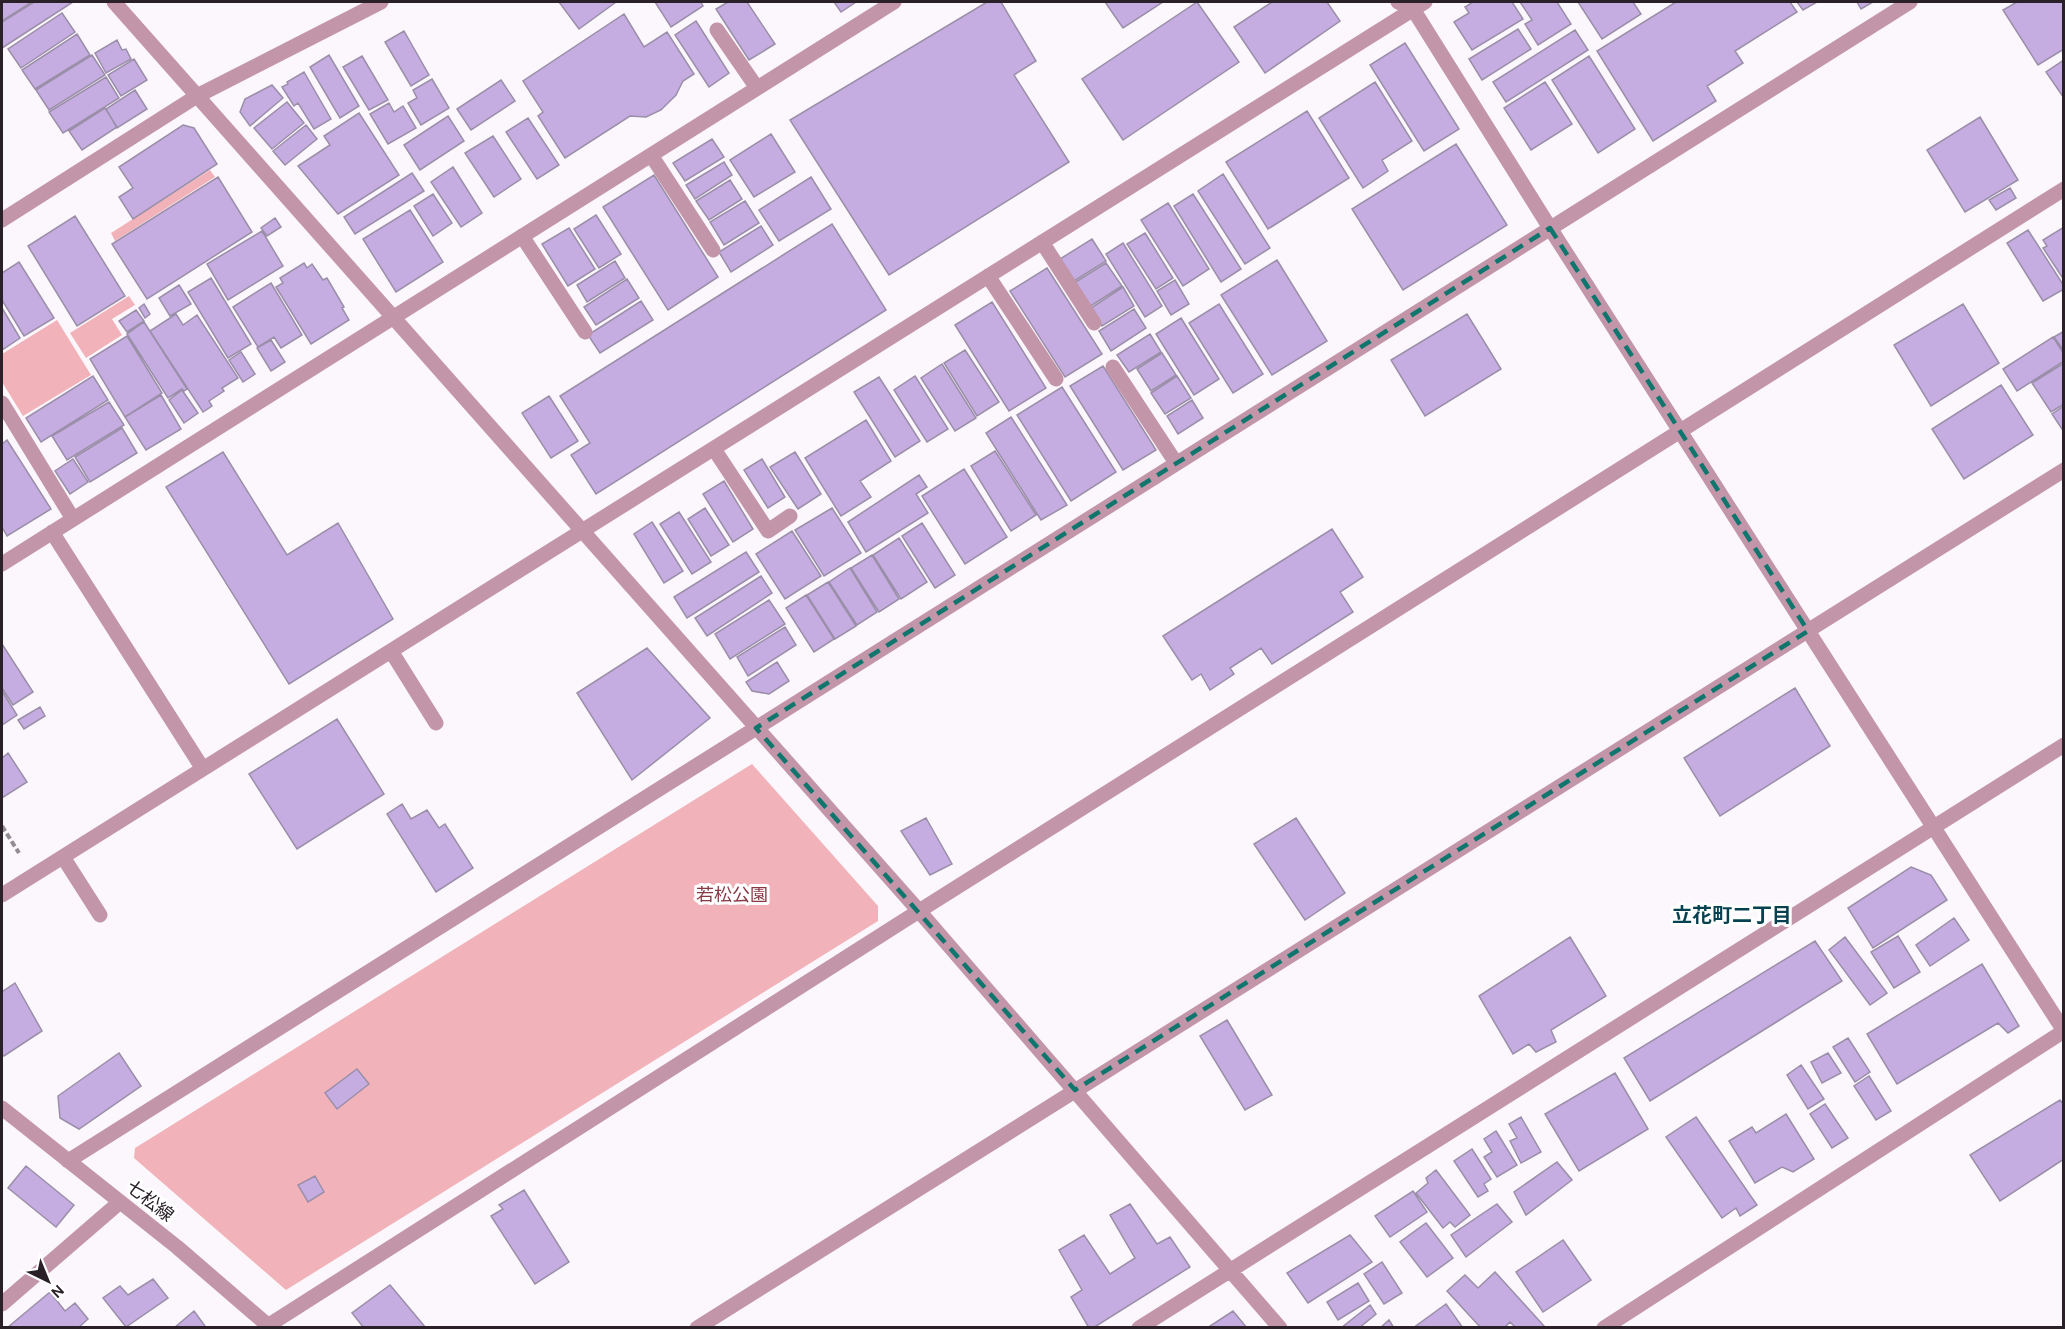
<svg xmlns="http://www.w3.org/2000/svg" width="2065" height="1329" font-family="Karla,'Noto Sans JP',sans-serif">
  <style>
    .green { fill: #f1b3b9 }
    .building { fill: #c6ade1; stroke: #9a8ea9; stroke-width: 1.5 }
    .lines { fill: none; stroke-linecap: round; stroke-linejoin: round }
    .path { stroke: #938c92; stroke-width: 4; stroke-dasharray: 6 3; stroke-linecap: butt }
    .minor { stroke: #c395a9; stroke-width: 15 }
    .marked { fill: none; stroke: #0f766e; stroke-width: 4.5; stroke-dasharray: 12 8; stroke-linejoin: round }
    .labels { text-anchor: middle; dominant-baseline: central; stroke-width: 6; stroke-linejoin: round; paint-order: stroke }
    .park-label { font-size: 18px; fill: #863945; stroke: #fff }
    .street-label { font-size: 18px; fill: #292028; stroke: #fff }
    .neighbourhood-label { font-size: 20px; font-weight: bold; fill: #05414e; stroke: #fff }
  </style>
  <rect width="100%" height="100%" fill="#fcf7fc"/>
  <path class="green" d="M210 170 215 177 115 241 111 233Z
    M129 296 135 305 112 319 122 335 86 358 70 333Z
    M57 320 91 375 23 416 2 382V354Z
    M752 764 878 906V921L286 1290 134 1158 135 1148Z"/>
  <path class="building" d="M2 2H32L2 21Z
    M34 2H73L2 48V22Z
    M559 2H616L579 29Z
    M655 2H701L703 6 671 27Z
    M728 2H747L775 44 749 60 716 9Z
    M834 2H856L841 12Z
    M987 2H1001L1036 61 1014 75 1069 162 889 275 790 120Z
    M1105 2H1163L1123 28Z
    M1197 2 1239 62 1123 140 1082 79Z
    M1272 2H1327L1340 21 1265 73 1234 27Z
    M1473 2H1512L1523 19 1472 50 1454 22 1469 13 1465 7Z
    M1520 2H1557L1571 24 1538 45 1525 24 1532 20Z
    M1578 2H1633L1641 14 1602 39Z
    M1676 2H1790L1797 12 1735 51 1743 63 1707 86 1716 101 1653 141 1597 51Z
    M1797 2H1817L1803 10Z
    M1857 2H1873L1861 9Z
    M2017 2H2064V49L2038 65 2003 10Z
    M62 13 75 32 21 68 8 49Z
    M624 14 644 47 667 32 694 74 683 81 676 95 661 110 646 117 630 116 565 158 538 116 543 112 523 81Z
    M696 21 729 73 709 87 675 35Z
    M1518 29 1531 49 1482 80 1469 59Z
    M1575 30 1588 50 1506 102 1493 82Z
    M404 31 429 75 411 86 385 42Z
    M77 34 90 55 35 89 22 70Z
    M117 40 122 50 126 49 131 59 106 73 95 53Z
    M1405 43 1459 129 1424 151 1370 65Z
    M92 55 105 75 49 110 36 90Z
    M329 55 359 106 340 118 310 67Z
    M362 56 388 100 369 110 343 67Z
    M1589 56 1635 129 1598 153 1552 80Z
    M134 59 147 80 121 96 108 75Z
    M2064 60V98L2046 72Z
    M304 72 331 119 314 129 298 103 294 106 282 87 288 84 287 82Z
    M106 77 119 98 63 133 49 112Z
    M432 79 449 108 421 125 408 103 417 98 413 90Z
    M501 80 515 101 471 130 457 109Z
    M1375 82 1412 141 1382 160 1388 171 1363 188 1319 118Z
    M1545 82 1572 124 1531 150 1504 108Z
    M272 85 283 98 250 126 240 112 245 99Z
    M135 90 147 109 117 128 106 109Z
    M287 102 304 123 272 149 254 128Z
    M389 103 394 112 403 106 416 128 388 144 370 114Z
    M105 108 117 127 82 150 69 131Z
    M1307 111 1349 178 1268 229 1226 162Z
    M359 113 399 175 338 214 298 166 330 145 324 136Z
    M448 116 464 141 420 170 404 145Z
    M1980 117 2018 180 1965 212 1927 150Z
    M528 118 559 165 537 179 506 132Z
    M183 125 194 128 217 164 133 219 119 197 133 188 119 167Z
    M306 125 317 139 285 165 273 151Z
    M771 134 795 172 754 197 730 160Z
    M493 136 521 179 494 197 465 153Z
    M712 139 724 157 685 181 673 163Z
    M1456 144 1507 225 1403 290 1352 209Z
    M724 162 732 175 695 199 686 185Z
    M453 167 482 213 461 227 431 182Z
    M412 173 424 191 355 234 344 217Z
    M1223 174 1270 248 1245 264 1198 191Z
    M654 175 718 277 668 310 603 207Z
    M218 177 252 232 147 299 112 244Z
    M811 177 831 209 779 241 759 210Z
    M730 180 742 199 709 220 696 201Z
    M2010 188 2016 198 1996 210 1989 200Z
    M433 194 452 223 433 236 414 206Z
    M1193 194 1241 269 1221 282 1174 206Z
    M745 201 759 223 724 245 710 222Z
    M1168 203 1209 269 1183 286 1141 220Z
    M410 210 443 262 396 292 363 239Z
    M596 215 621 254 599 268 574 229Z
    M75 216 125 296 77 326 28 246Z
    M275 218 281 227 267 236 261 228Z
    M832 224 886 310 596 494 571 455 590 443 560 396Z
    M761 226 773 245 731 272 719 252Z
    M2064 227V280L2043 248 2047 246 2043 240Z
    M569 228 595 269 568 286 542 244Z
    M2028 230 2064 286V289L2043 301 2007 243Z
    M262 231 283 266 228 300 207 264Z
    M1145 233 1173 278 1156 289 1127 244Z
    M1092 239 1106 261 1074 281 1060 259Z
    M1123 243 1162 306 1145 317 1106 254Z
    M1277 260 1327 341 1272 375 1221 295Z
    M615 261 625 278 587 302 577 285Z
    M19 262 54 318 24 336 2 300V273Z
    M304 263 307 268 312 264 323 280 327 278 344 307 342 308 349 320 311 344 276 287 283 283 280 278Z
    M1106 263 1122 286 1089 307 1074 283Z
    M1047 268 1102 354 1065 377 1010 291Z
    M211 278 251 344 228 358 188 292Z
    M627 279 639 298 596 325 584 307Z
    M1175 280 1189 304 1171 315 1157 291Z
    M271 283 302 335 281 348 274 337 258 347 233 307Z
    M179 285 191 304 170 316 159 298Z
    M1123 287 1134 306 1102 326 1091 308Z
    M641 301 653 320 600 353 588 335Z
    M992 302 1046 388 1009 411 955 325Z
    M144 304 150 314 145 318 139 308Z
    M1219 304 1263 374 1233 393 1189 323Z
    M1963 304 1999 363 1931 406 1894 345Z
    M2 308 20 338 2 350Z
    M1134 309 1146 328 1111 351 1099 331Z
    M136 310 144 321 127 332 119 321Z
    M176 314 183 325 197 315 238 378 222 388 224 391 209 401 212 406 203 412 150 331Z
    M1467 314 1501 369 1425 416 1391 360Z
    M1181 318 1219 379 1194 395 1156 334Z
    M144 322 187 389 184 391 182 389 168 398 127 334Z
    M2064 331V351L2054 337Z
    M1150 334 1161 352 1129 372 1117 355Z
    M127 336 162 393 125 417 90 359Z
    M2053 337 2064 354V361L2017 391 2003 369Z
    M271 340 285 362 271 371 257 348Z
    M965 350 999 402 977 416 944 363Z
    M241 352 255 374 243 382 229 360Z
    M1162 353 1176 375 1151 391 1137 369Z
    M2064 363V404L2051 412 2032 383Z
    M942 364 976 418 955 431 921 378Z
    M1103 366 1156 450 1123 470 1070 386Z
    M93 376 108 400 41 442 26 418Z
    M915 376 948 429 927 442 894 390Z
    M1177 376 1191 398 1165 414 1151 393Z
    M879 377 920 441 895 457 854 392Z
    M2001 385 2033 435 1964 479 1932 429Z
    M1062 387 1116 472 1071 501 1017 415Z
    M182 390 198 413 184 423 169 400Z
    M161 395 181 429 146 450 125 417Z
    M549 396 578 441 551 458 522 413Z
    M1192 400 1203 418 1178 434 1167 416Z
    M109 402 124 425 67 460 52 436Z
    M2064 406V432L2052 414Z
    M1011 417 1067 505 1041 520 986 433Z
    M866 420 891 461 860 481 871 497 841 516 805 458Z
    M122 428 137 453 90 482 75 457Z
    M7 440 51 509 7 536 2 527V444Z
    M995 451 1036 515 1011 531 971 466Z
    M223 452 287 555 338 523 393 619 289 684 166 487Z
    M795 452 821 494 798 509 770 467Z
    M73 459 88 482 70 494 55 471Z
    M762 459 785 497 768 508 744 470Z
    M964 469 1007 537 965 564 922 496Z
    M919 475 927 487 916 494 928 513 866 552 848 522Z
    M724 481 753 529 733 542 703 494Z
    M705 508 729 545 711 556 688 519Z
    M832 508 861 553 824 576 795 530Z
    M679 512 711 562 692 574 660 524Z
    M652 522 683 571 664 583 634 534Z
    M922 523 955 575 935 588 902 536Z
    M1332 529 1363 577 1340 592 1353 612 1272 664 1261 648 1230 668 1234 674 1210 690 1201 674 1192 680 1163 636Z
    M792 531 821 576 785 599 756 554Z
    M899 538 927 582 901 599 873 555Z
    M746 552 759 572 687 618 674 597Z
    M872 555 899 599 879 612 851 568Z
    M850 568 877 612 857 625 829 582Z
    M761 576 772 593 707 636 695 618Z
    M828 582 856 626 835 639 807 595Z
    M806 595 834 639 814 652 786 608Z
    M769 600 785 624 730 659 715 634Z
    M785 627 796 645 748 676 737 657Z
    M2 644 33 692 13 705 2 688Z
    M647 648 710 718 632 780 577 693Z
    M777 662 789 681 769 694 752 691 746 682Z
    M1795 688 1830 746 1720 816 1684 758Z
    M2 691 17 715 2 725Z
    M40 707 45 716 24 729 18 720Z
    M337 719 384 794 297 849 249 774Z
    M8 753 27 782 2 798V758Z
    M402 804 411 819 427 810 439 828 445 824 473 868 436 892 387 814Z
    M926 818 952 864 930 875 901 831Z
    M1296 818 1345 893 1305 920 1254 844Z
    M1911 867 1931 875 1947 900 1873 948 1848 908Z
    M1954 918 1969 940 1930 966 1916 945Z
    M1898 936 1920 972 1894 988 1871 952Z
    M1570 937 1606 996 1551 1030 1556 1042 1536 1052 1529 1044 1513 1054 1479 996Z
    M1845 937 1887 993 1870 1005 1829 950Z
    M1815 941 1842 981 1650 1101 1624 1058Z
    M1982 964 2019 1026 2008 1033 1998 1023 1897 1084 1867 1034Z
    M15 983 42 1031 4 1056 2 1054V992Z
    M1227 1020 1272 1095 1245 1110 1200 1036Z
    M1848 1038 1870 1072 1855 1082 1833 1047Z
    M119 1053 141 1086 79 1129 60 1118 58 1096Z
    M1828 1053 1841 1073 1822 1083 1811 1062Z
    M1801 1065 1824 1099 1808 1109 1787 1075Z
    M357 1069 369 1084 337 1109 325 1093Z
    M1615 1073 1648 1129 1579 1171 1545 1114Z
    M1869 1076 1891 1111 1876 1120 1854 1086Z
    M2060 1100 2064 1105V1159L2000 1201 1970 1155Z
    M1825 1104 1848 1138 1832 1148 1810 1114Z
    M1786 1114 1814 1159 1793 1172 1782 1167 1755 1183 1729 1141 1752 1127 1756 1133Z
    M1521 1117 1541 1152 1521 1163 1510 1141 1517 1138 1509 1124Z
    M1696 1117 1757 1205 1740 1216 1736 1208 1722 1218 1666 1137Z
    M1496 1131 1517 1165 1497 1177 1484 1157 1492 1152 1484 1139Z
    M1472 1149 1491 1179 1484 1184 1488 1191 1478 1197 1454 1161Z
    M1557 1162 1572 1180 1526 1215 1514 1192Z
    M26 1166 74 1205 56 1227 8 1188Z
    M1436 1170 1470 1215 1455 1227 1450 1222 1443 1228 1416 1193 1428 1183 1426 1178Z
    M315 1176 324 1192 308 1202 298 1185Z
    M524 1190 569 1262 535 1284 491 1216 503 1209 499 1205Z
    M1413 1191 1427 1212 1390 1237 1375 1216Z
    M1130 1204 1157 1244 1170 1237 1190 1267 1093 1328H1089L1071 1297 1082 1290 1059 1250 1084 1235 1110 1274 1135 1258 1110 1215Z
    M1497 1204 1512 1222 1466 1257 1451 1235Z
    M1426 1223 1453 1258 1427 1277 1400 1242Z
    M1350 1235 1372 1262 1308 1303 1287 1273Z
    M1563 1240 1591 1280 1543 1312 1516 1272Z
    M1382 1262 1402 1293 1384 1304 1364 1274Z
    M1495 1272 1544 1326 1542 1328H1516L1510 1322 1504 1328H1481L1447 1291 1465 1275 1478 1288Z
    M153 1279 168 1298 126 1327 103 1298 120 1286 128 1295Z
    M1358 1283 1369 1301 1338 1320 1327 1302Z
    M390 1285 426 1328H364L352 1313Z
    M50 1292 65 1311 75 1303 88 1319 78 1328H7Z
    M1446 1304 1463 1328H1413Z
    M1370 1305 1376 1314 1359 1328H1341Z
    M194 1311 205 1326 204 1328H174Z
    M1233 1311 1247 1328H1207Z
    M1389 1320 1394 1328H1380Z"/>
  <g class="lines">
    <path class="path" d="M2 826 19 853"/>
    <path class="minor" d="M114 2 919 911 1280 1328
      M1398 2 1413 9 1550 228 2064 1031
      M717 30 757 88
      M651 155 713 250
      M2 220 197 96 381 2
      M522 236 585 332
      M1042 242 1094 323
      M988 276 1056 379
      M1113 367 1176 463
      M2 403 73 519
      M714 449 768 531 790 516
      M52 532 203 769
      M2 564 894 2
      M391 651 436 723
      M63 857 100 915
      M2 895 1425 2
      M2 1108 177 1247 271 1328
      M68 1161 1910 2
      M2 1304 120 1202
      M269 1325 919 911 2064 189
      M697 1328 2064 470
      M1139 1328 2064 745
      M1604 1328 2064 1031"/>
  </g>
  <path class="marked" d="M1550 228 1808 631 1075 1090 756 728Z"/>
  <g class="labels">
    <g class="park-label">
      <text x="732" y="895">若松公園</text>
    </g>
    <g class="street-label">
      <text transform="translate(150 1201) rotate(38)">七松線</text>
    </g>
    <g class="neighbourhood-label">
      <text x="1732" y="915">立花町二丁目</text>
    </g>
  </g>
  <rect width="2065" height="1329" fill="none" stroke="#292028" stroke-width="6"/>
  <g transform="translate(48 1281) rotate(137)" stroke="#ffffff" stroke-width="4.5" paint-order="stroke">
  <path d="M0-4.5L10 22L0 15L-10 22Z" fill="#292028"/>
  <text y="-9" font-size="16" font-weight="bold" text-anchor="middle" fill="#292028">N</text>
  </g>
</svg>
